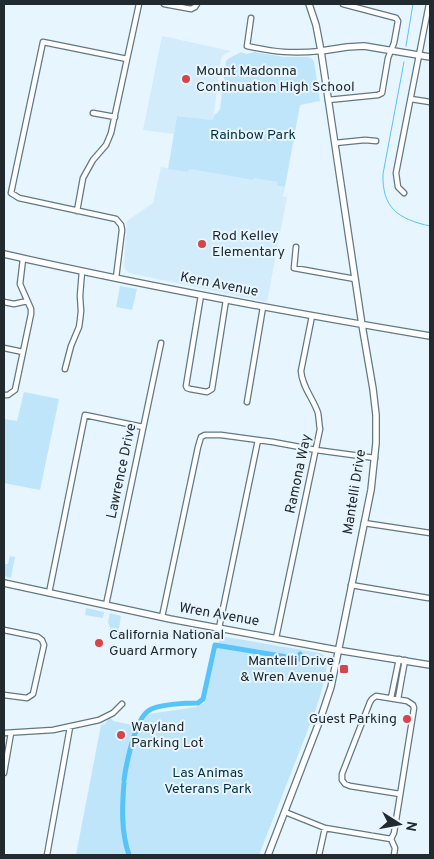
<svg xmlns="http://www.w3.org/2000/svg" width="434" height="859" font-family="Overpass,sans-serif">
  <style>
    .built { fill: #d2ecfb }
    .green { fill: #bfe5fa }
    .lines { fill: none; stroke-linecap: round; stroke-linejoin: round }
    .stream { stroke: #58c3f8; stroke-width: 1 }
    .canal { stroke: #58c3f8; stroke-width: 5 }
    .minor-casing { stroke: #627884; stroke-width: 7 }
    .tertiary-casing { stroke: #627884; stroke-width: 8 }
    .minor { stroke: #fff; stroke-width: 4.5 }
    .tertiary { stroke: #fff; stroke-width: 5.5 }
    .poi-dot { fill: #d5454a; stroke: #e7f5fe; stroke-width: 2 }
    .labels { text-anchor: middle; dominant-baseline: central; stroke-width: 4; stroke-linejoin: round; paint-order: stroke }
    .poi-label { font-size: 14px; fill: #202a2f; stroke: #e7f5fe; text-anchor: start }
    .park-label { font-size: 14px; fill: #002f44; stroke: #e7f5fe }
    .street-label { font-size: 14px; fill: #202a2f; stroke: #e7f5fe }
  </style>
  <rect width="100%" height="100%" fill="#e7f5fe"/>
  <path class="built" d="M162 36 231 51 223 55 221 59 213 120 177 116 174 134 143 130Z
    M161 167 188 172 189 169 253 180 254 178 278 182 277 186 285 187 283 196 287 197 267 302 129 273 124 268 127 221 153 203Z"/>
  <path class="green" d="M241 52 246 54 255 52 284 57H307L311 58 314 61 320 101 300 105 285 187 277 186V182L254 178 253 180 189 169 188 172 168 169 177 116 213 120 214 115 217 113 220 109 226 61 228 59Z
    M120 286 137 289 132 310 116 307Z
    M24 392 59 399 40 490 4 483V419L17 421Z
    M10 556 15 557 11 578 4 576V564H8Z
    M86 608 104 612 103 618 85 615Z
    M110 613 121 616 117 639H114L108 622Z
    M220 636 320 653C323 655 325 655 326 658 330 666 319 700 316 709L259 855H76L101 725 105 724 108 719 111 718 113 721 132 725 141 718 148 714 196 707 204 703Z"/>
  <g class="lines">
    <path class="stream" d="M406 46 413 4
      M404 62 383 174C382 208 398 219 430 226"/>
    <path class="canal" d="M124 780C126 765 135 720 148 711 157 704 187 703 198 703L203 699 215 645 299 659 300 654
      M124 783C122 807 121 832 129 855"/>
    <defs>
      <path id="minor" d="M164 4 191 9 195 7 197 4
        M251 18 247 46C275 52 292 54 321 51
        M411 99 430 102
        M328 100 378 95 382 93 388 58 394 43 398 21 396 18 343 4
        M93 113 115 117
        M335 143 365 140 376 141
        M404 193 398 187 396 173 429 4
        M77 211 83 178 93 160 106 145 111 133 139 4
        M296 247 294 268 355 279
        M116 278 122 230 121 225 116 219 19 198 11 193 43 42 127 59
        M201 295 186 386 187 388 190 389 207 392 212 389 226 300
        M4 302 14 304 27 301
        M4 348 23 352
        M65 369 71 346 79 327 80 320 81 311 80 296 82 271
        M4 395H8L15 390 31 314V309L20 284 23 259
        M247 402 263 307
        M364 523 430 533
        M351 585 428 598
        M49 593 85 415 143 427
        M106 605 161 343
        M162 617 198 447 201 437 205 435H221L273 442 316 450 375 458
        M219 628 258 440
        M4 630 38 637 42 640 44 645 33 694 27 698 4 695
        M276 638 320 429C319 424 319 418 318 413 313 398 302 387 301 371L312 316
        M391 698 399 659
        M398 699 405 660
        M4 733 53 730 99 720 113 713 122 704
        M4 773 11 733
        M285 812 325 828 391 839
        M47 855 67 744 70 727
        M319 855 325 828
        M394 855 395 848 391 839 394 833 414 708 413 705 407 701 376 696 372 699 370 702 342 774V780L345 784 350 786 400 794"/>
      <path id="tertiary" d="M321 51 347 47 364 46 430 57
        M4 254C145 286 287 312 430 336
        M4 583 170 619 337 650 430 665
        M268 855 320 720 331 687 371 490 376 443V415L373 389 362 325 321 51 316 25 309 4"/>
    </defs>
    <use href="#minor" class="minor-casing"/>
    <use href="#tertiary" class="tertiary-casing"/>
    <use href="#minor" class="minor"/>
    <use href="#tertiary" class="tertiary"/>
  </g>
  <g class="poi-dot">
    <circle cx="186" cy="79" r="5"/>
    <circle cx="202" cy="244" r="5"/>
    <circle cx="99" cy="643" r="5"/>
    <rect x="339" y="664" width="10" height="10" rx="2.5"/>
    <circle cx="407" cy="719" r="5"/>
    <circle cx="121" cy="735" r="5"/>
  </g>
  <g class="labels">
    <g class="poi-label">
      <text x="196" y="71">Mount Madonna<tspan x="196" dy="16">Continuation High School</tspan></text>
      <text x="212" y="236">Rod Kelley<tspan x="212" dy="16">Elementary</tspan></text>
      <text x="109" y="635">California National<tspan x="109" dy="16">Guard Armory</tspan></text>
      <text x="334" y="661" text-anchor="end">Mantelli Drive<tspan x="334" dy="16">&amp; Wren Avenue</tspan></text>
      <text x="397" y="719" text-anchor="end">Guest Parking</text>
      <text x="131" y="727">Wayland<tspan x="131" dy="16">Parking Lot</tspan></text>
    </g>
    <g class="park-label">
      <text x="253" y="135">Rainbow Park</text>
      <text x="208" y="773">Las Animas<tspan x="208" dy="16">Veterans Park</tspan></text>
    </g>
    <g class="street-label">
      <text transform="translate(219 285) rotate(11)">Kern Avenue</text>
      <text transform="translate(122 471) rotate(-78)">Lawrence Drive</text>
      <text transform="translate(299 474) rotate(-78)">Ramona Way</text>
      <text transform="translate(355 492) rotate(-81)">Mantelli Drive</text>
      <text transform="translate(219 615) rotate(10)">Wren Avenue</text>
    </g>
  </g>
  <rect width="434" height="859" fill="none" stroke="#202a2f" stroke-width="10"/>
  <g transform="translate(399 824) rotate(101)" stroke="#e7f5fe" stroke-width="4" paint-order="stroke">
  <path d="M0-4L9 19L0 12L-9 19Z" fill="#202a2f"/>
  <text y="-8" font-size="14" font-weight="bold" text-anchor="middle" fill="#202a2f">N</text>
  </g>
</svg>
